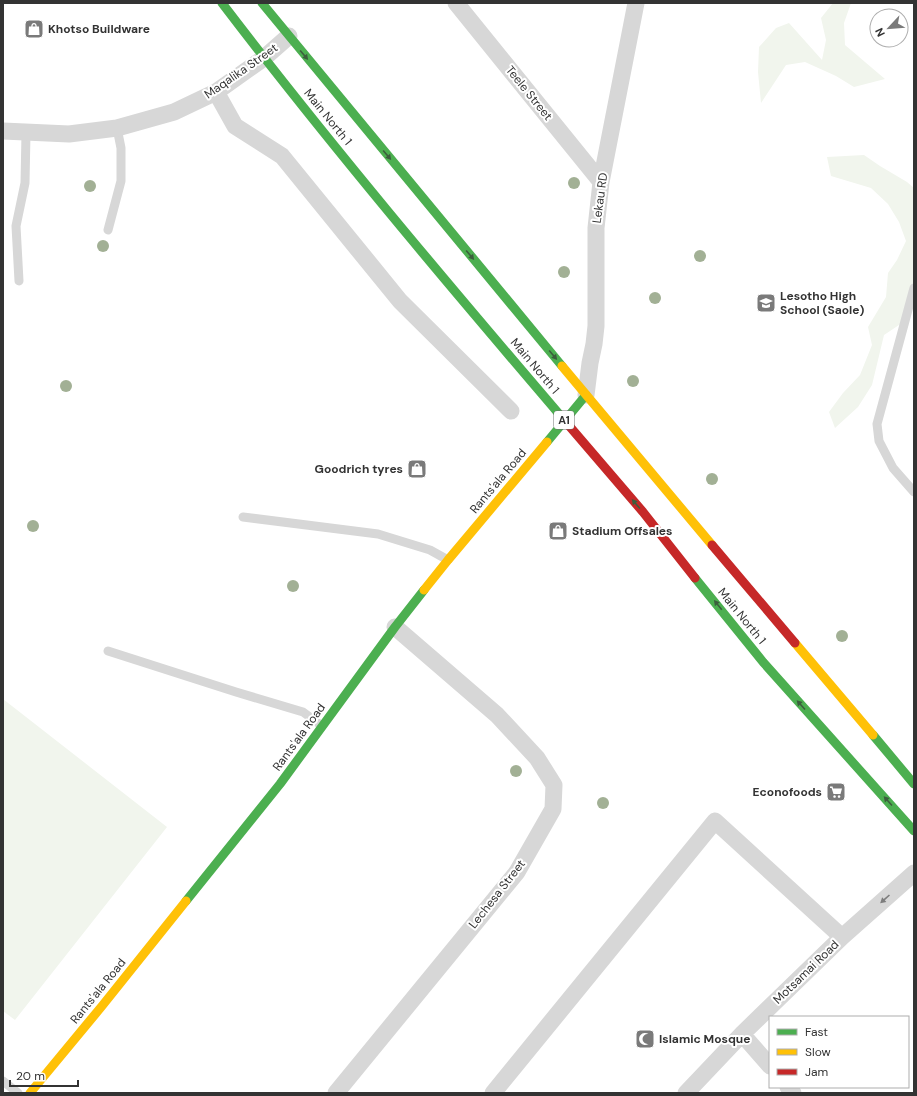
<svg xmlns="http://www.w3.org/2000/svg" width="917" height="1096" font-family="'DM Sans',sans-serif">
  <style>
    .green { fill: #f1f5ed }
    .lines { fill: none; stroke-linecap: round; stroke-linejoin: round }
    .lane { stroke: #d7d7d7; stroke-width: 9 }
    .street { stroke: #d7d7d7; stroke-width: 17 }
    .fast { stroke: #4caf50; stroke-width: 9 }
    .slow { stroke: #ffc107; stroke-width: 9 }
    .jam { stroke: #c62828; stroke-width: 9 }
    .tree { fill: #a2b095 }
    .oneway { fill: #3c5e3d }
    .oneway2 { fill: #7d7d7d }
    .labels { text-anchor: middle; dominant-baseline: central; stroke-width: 4; stroke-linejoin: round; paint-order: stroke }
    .shield { fill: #fff; stroke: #707070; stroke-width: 1 }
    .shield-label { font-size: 11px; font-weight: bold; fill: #333 }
    .poi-label { font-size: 12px; font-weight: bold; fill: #333; stroke: #fff; text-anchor: start }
    .street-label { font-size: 12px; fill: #333; stroke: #fff }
  </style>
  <rect width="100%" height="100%" fill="#fff"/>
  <path class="green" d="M833 3H851L844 23 845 45 885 79 854 87 836 76 805 62 786 65 761 103 758 72 759 47 776 28 789 23 822 60 826 40 821 18Z
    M864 155 880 166 907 182 914 188V211L913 213 914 223V301L902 323 884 335 872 385 858 407 835 428 829 412 843 393 860 375 872 345 868 327 886 297 888 273 897 260 906 241 899 222 888 204 871 188 831 176 827 157Z
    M3 699 167 827 15 1020 3 1011Z"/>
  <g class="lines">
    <path class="lane" d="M108 230 121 181V148L117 128
      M19 281 16 226 25 183 26 133
      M914 288 877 424 879 441 893 468 914 492
      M243 517 378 534 430 550 448 560
      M108 651 236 692 303 712 322 726
      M3 1081 18 1093"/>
    <path class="street" d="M456 3 601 182
      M216 92 235 126 282 156 400 301 511 411
      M3 131 69 134 117 128 174 112 216 92 264 58 289 36
      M586 395 590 363 594 344 596 326V228L601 182 636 3
      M742 1034 770 1066
      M788 1087 793 1093
      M336 1093 517 872 553 809 554 785 537 758 497 715 395 627
      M493 1093 715 821 842 937
      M686 1093 742 1034 842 937 914 873"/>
    <path class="fast" d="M222 3C331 146 448 284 565 421
      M262 3 562 366
      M547 442 586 395
      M695 578 763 662 914 831
      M873 735 914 784
      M186 901 280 784 395 627 424 590"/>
    <path class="slow" d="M562 366 712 545
      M424 590 448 560 547 442
      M795 643 873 735
      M30 1093 102 1006 186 901"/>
    <path class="jam" d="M565 421 643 512 695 578
      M712 545 795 643"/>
  </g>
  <g class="tree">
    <circle cx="574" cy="183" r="6"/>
    <circle cx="90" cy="186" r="6"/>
    <circle cx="103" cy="246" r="6"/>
    <circle cx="700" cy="256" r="6"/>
    <circle cx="564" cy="272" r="6"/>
    <circle cx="655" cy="298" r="6"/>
    <circle cx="633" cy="381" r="6"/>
    <circle cx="66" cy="386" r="6"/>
    <circle cx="712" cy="479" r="6"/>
    <circle cx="33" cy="526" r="6"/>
    <circle cx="293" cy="586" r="6"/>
    <circle cx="842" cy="636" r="6"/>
    <circle cx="516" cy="771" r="6"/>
    <circle cx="603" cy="803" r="6"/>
  </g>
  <defs><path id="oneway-solid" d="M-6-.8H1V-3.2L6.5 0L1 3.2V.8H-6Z"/></defs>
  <g class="oneway">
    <use href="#oneway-solid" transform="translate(304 55) rotate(50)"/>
    <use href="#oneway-solid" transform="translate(387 155) rotate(50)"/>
    <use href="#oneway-solid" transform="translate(470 255) rotate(50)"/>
    <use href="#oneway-solid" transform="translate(553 355) rotate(50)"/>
    <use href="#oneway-solid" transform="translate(636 504) rotate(-131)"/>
    <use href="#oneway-solid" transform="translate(718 605) rotate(-129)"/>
    <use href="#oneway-solid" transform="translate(801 705) rotate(-132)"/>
    <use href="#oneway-solid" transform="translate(888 801) rotate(-132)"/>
  </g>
  <use class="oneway2" href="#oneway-solid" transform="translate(885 899) rotate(138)"/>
  <defs>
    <symbol id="shop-square" viewBox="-11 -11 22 22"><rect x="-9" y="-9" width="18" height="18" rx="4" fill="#7a7a7a" stroke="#fff"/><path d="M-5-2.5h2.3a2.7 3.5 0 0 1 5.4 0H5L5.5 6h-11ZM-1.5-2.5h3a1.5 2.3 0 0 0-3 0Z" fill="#fff"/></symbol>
    <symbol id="school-square" viewBox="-11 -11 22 22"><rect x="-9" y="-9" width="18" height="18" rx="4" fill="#7a7a7a" stroke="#fff"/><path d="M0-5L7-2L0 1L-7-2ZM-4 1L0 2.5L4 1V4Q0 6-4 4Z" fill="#fff"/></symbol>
    <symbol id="supermarket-square" viewBox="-11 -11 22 22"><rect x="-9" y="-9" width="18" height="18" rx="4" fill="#7a7a7a" stroke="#fff"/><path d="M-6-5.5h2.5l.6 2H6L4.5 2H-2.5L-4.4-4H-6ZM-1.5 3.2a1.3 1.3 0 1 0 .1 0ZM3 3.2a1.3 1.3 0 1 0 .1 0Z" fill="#fff"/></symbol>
    <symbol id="mosque-square" viewBox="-11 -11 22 22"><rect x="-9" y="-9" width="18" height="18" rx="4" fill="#7a7a7a" stroke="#fff"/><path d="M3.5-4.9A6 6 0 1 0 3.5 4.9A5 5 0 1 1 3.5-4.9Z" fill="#fff"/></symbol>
  </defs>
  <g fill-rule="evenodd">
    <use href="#shop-square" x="23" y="18" width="22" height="22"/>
    <use href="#school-square" x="755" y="292" width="22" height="22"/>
    <use href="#shop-square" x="406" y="458" width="22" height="22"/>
    <use href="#shop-square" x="547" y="520" width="22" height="22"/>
    <use href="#supermarket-square" x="825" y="781" width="22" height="22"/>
    <use href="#mosque-square" x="634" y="1028" width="22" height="22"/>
  </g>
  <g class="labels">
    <rect class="shield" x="554" y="411" width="20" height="18" rx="3"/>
    <g class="shield-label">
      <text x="564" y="420">A1</text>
    </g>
    <g class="poi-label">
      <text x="48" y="29">Khotso Buildware</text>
      <text x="780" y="296">Lesotho High<tspan x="780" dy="14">School (Saole)</tspan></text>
      <text x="403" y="469" text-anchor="end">Goodrich tyres</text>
      <text x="572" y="531">Stadium Offsales</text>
      <text x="822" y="792" text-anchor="end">Econofoods</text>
      <text x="659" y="1039">Islamic Mosque</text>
    </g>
    <g class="street-label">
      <text transform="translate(241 71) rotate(-35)">Maqalika Street</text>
      <text transform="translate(529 93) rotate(51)">Teele Street</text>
      <text transform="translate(328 117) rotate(51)">Main North 1</text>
      <text transform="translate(600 198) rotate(-82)">Lekau RD</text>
      <text transform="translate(535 366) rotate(50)">Main North 1</text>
      <text transform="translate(498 481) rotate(-50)">Rants'ala Road</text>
      <text transform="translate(742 616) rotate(51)">Main North 1</text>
      <text transform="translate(299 737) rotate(-54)">Rants'ala Road</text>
      <text transform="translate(497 894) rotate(-52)">Lechesa Street</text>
      <text transform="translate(806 972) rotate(-44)">Motsamai Road</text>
      <text transform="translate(98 991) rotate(-51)">Rants'ala Road</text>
    </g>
  </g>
  <rect width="917" height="1096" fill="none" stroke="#333333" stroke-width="8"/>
  <rect x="769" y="1016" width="140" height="72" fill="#ffffff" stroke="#adadad"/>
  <rect x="777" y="1029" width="20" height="6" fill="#4caf50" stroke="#adadad"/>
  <text x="805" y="1036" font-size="12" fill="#333333">Fast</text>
  <rect x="777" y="1049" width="20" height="6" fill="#ffc107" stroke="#adadad"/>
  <text x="805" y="1056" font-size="12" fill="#333333">Slow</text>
  <rect x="777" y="1069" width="20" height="6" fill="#c62828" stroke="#adadad"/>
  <text x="805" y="1076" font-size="12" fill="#333333">Jam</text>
  <g transform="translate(889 28) rotate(244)"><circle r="19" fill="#ffffff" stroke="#adadad"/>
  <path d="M0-3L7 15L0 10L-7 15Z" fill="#7a7a7a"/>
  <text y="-6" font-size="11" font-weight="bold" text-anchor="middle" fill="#333333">N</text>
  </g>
  <path d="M10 1080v6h68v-6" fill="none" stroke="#333333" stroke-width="2"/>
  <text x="16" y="1080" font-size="12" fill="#333333" stroke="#ffffff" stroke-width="3" paint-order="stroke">20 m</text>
</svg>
